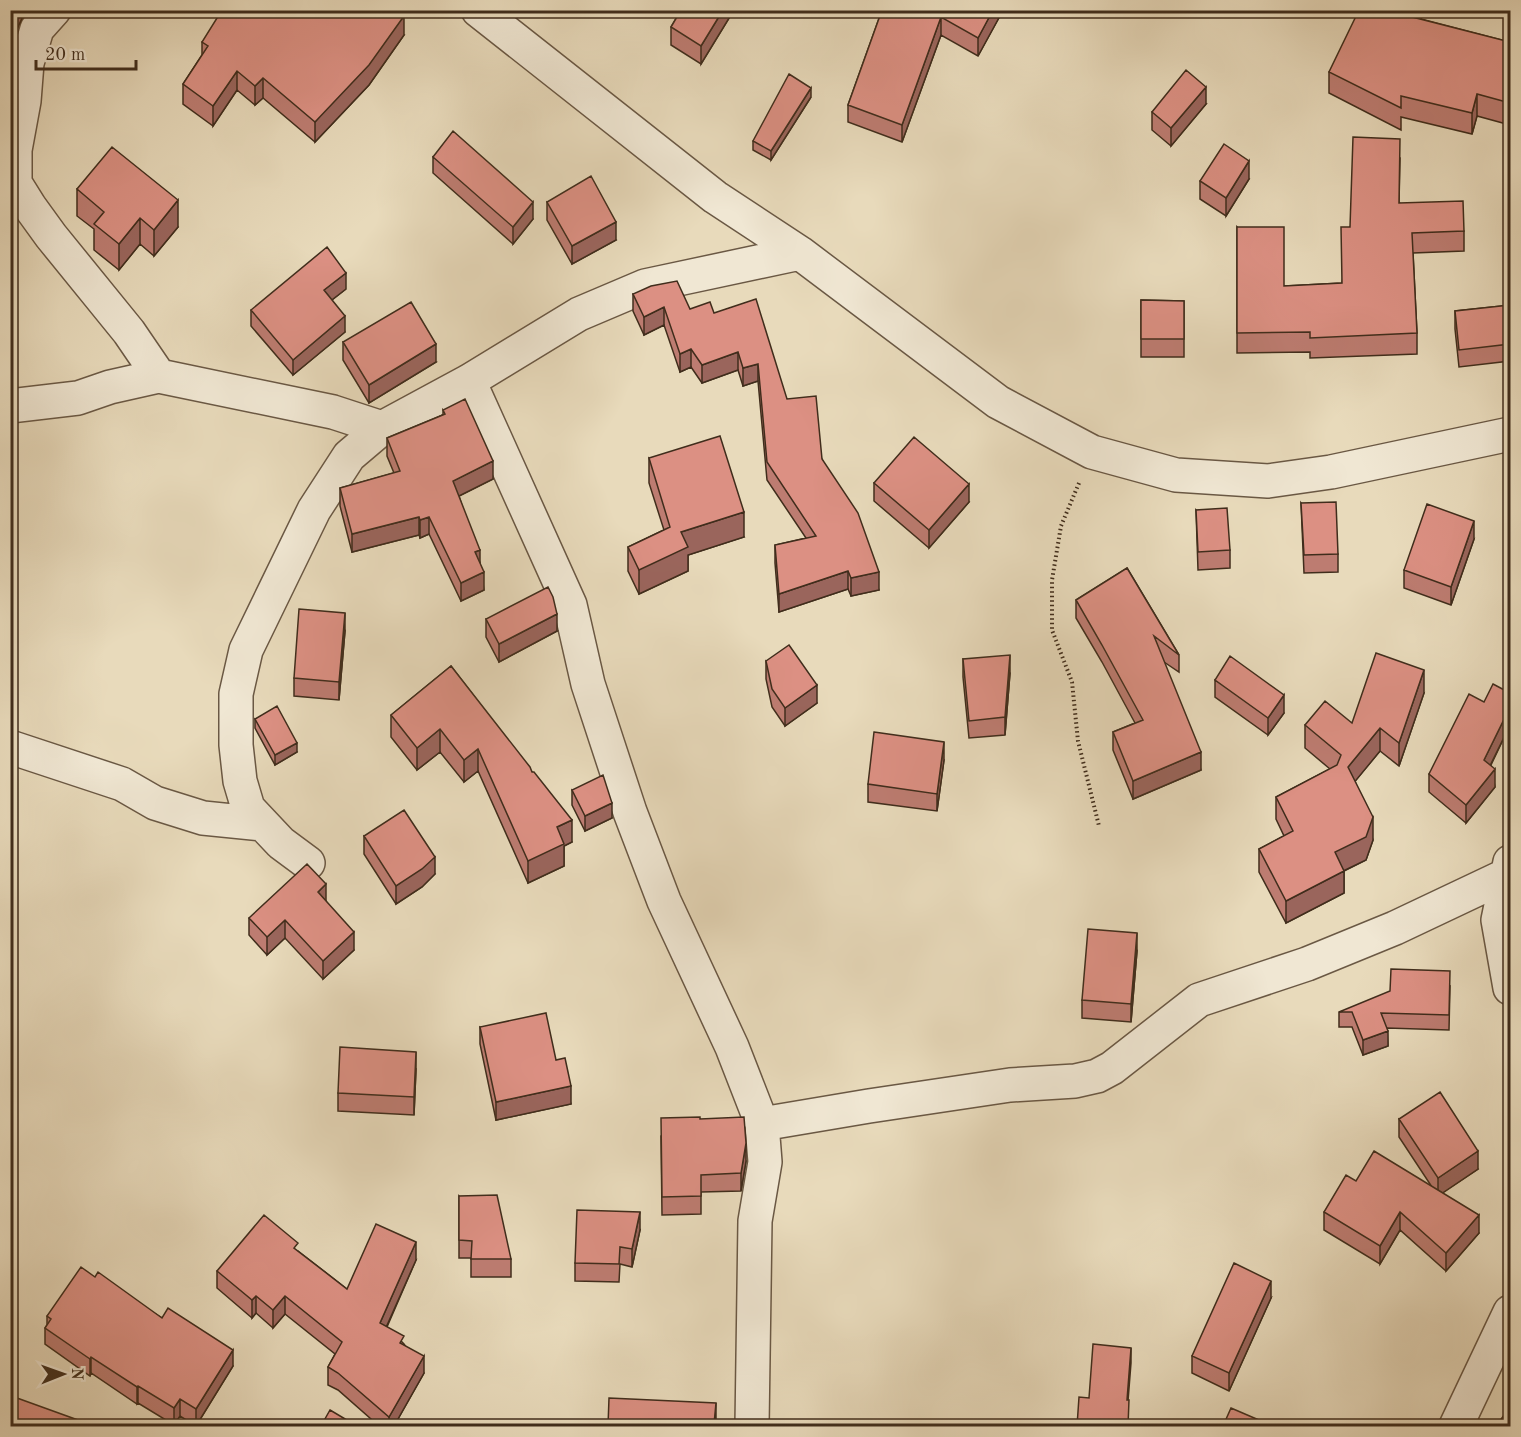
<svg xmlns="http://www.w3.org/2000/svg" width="1521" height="1437" font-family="'Old Standard TT',serif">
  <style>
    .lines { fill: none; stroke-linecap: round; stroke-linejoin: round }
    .minor-casing { stroke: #6a5844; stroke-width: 36 }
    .path { stroke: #402d1c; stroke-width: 4; stroke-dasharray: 1.5 3; stroke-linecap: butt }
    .minor { stroke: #f0e7d3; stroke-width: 33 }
    .wall { fill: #bd7c71; stroke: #402d1c; stroke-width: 1.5 }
    .shaded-wall { fill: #9a655c; stroke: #402d1c; stroke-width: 1.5 }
    .building { fill: #dc9083; stroke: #402d1c; stroke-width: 1.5 }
  </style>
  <rect width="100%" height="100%" fill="#e8dabb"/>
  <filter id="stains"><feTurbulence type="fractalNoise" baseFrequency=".00333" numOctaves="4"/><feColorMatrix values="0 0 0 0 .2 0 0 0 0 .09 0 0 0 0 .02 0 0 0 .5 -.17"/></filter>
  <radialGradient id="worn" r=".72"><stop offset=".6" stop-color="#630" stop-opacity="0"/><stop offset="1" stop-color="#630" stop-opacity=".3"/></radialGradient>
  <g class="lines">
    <defs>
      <path id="minor" d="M54 10 37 29 27 63 24 101 15 150V183L30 207 51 236 129 332 159 376 333 412 382 428
        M478 10 715 197 800 253 998 402 1092 452 1176 475 1268 481 1331 472 1510 434
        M469 381 570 605 588 684 630 812 664 901 732 1047 762 1124 765 1162 755 1221 752 1426
        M10 406 78 398 110 387 159 376
        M10 747 122 784 155 803 203 818 263 824
        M1510 862 1498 920 1510 988
        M308 863 281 843 248 808 240 781 236 745V694L246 650 314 510 349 456 382 428 469 381 579 314 645 286 800 253
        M762 1124 869 1106 1010 1085 1075 1081 1097 1076 1112 1068 1199 1000 1307 964 1395 928 1507 875
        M1456 1426 1510 1312"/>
    </defs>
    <use href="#minor" class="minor-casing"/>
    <path class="path" d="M1079 483 1061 526 1052 580V630L1072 682 1078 741 1099 826"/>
    <use href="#minor" class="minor"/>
  </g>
  <path class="wall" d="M10 10H28L23 16 17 29 10 28Z
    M681 10H734L701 64 671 45V27Z
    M882 10H1005L1003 16 1001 14 978 56 941 35 902 142 848 122V105Z
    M1421 19 1510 42V125L1477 116 1472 134 1401 117V130L1329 93V72Z
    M404 35 369 85 315 142 263 98 255 105 237 90 213 126 183 104V84L202 55V42Z
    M811 97 771 160 753 150V141Z
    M1206 104 1171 146 1152 130V112Z
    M433 157 533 219 513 244 433 173Z
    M1400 159 1399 203 1464 231V251L1413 253 1417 333V354L1310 358V352L1237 353V227L1284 286 1342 283 1350 227Z
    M1249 179 1226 216 1200 199V181Z
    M77 189 178 227 154 256 140 244 119 270 94 250V229L77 216Z
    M547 202 616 240 572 264 547 220Z
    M346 289 332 300 345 332 293 375 251 326V310Z
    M633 294 690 309 714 313 787 399 822 459 879 590 851 596 848 589 779 612 775 563V545L806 538 767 480 758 381 743 386 738 370 702 383 691 367 680 372 664 325 644 335 633 311Z
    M1141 300 1184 301V357H1141Z
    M1510 305V361L1459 367 1455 329V311Z
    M343 342 436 362 369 403 343 360Z
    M443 410 493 479 459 496 480 563 484 590 461 601 429 534 420 538 419 535 352 552 340 506V488L394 473 387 456V438L443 415Z
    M649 458 744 537 688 555V571L639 594 628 571V547L664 530 649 483Z
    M874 483 969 502 929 548 874 501Z
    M1301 503 1338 554V572L1304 573Z
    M1196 510 1230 550V568L1198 570Z
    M1474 539 1451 605 1404 588V570Z
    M1127 568 1179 655V672L1164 662 1201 770 1133 799 1113 750V732L1135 723 1102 662 1076 618V600Z
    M486 619 557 631 499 662 486 637Z
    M345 631 339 700 294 696V678Z
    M963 659 1010 673 1005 735 969 738 963 677Z
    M766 661 817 703 785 726 772 707 766 679Z
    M451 666 532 772 572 842 564 846V866L528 883 478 771 464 782 440 752 417 770 391 737V715Z
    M1215 680 1284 713 1268 735 1215 697Z
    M1424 693 1399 766 1380 751 1355 781 1373 840 1366 860 1344 871V893L1286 923 1259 872V849L1284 836 1276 819V797L1330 769 1305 748V725L1352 723Z
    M1510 693V725L1491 765 1495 787 1466 823 1429 792V774L1484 702Z
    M255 719 297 752 275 765 255 728Z
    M944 760 937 811 868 802V784Z
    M572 790 612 818 585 831 572 805Z
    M364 836 435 874 422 887 396 904 364 854Z
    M326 901 354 950 323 979 285 938 267 955 249 935V918Z
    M1137 951 1131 1022 1082 1018V1000Z
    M1450 986 1449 1030 1387 1028 1388 1046 1363 1055 1352 1027H1339V1012Z
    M480 1027 556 1060 571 1104 496 1120 480 1044Z
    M416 1069 414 1115 338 1111V1093Z
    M700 1119 746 1161 741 1191 701 1192V1214L662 1215 661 1136Z
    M1399 1119 1478 1169 1442 1193 1479 1233 1446 1271 1400 1230 1380 1264 1324 1230V1212L1432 1187 1399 1137Z
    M459 1196 511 1259V1277H471V1258H459Z
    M640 1230 632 1267 620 1264 619 1282 575 1281V1263Z
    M298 1251 347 1289 416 1260 387 1327 404 1344 424 1373 394 1426H379L338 1390 328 1385V1367L335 1354 285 1314 273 1328 256 1313 252 1318 217 1288V1271Z
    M95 1277 162 1318 233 1366 196 1426 180 1416 174 1425 138 1403 137 1404 91 1373 90 1376 45 1344V1328L47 1325V1316Z
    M1271 1298 1229 1391 1192 1373V1356Z"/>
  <path class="shaded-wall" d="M19 10H28L23 16 17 29V13Z
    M723 10H734L701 64V46Z
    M993 10H1001V14L978 56V38Z
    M1415 10H1425L1412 39V17Z
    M404 16V35L369 85 315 142V122Z
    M941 17V35L902 142V125Z
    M237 71V90L213 126V106Z
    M263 78V98L255 105V86Z
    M1206 87V104L1171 146V128Z
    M811 88V97L771 160V151Z
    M1477 94V116L1472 134V113Z
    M1249 161V179L1226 216V198Z
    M178 200V227L154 256V230Z
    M533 202V219L513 244V227Z
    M140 218V244L119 270V244Z
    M616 222V240L572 264V246Z
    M346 273V289L324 306V290Z
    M664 307V325L644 335V317Z
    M345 316V332L293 375V360Z
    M436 344V362L369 403V385Z
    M691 349V367L680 372V354Z
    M738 352V370L702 383V365Z
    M758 364V381L743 386V368Z
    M493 461V479L453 499V481Z
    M969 484V502L929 548V530Z
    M744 512V537L688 555V571L639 594V570L681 532Z
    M419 517V535L352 552V534Z
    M429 517V534L420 538V520Z
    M1474 521V539L1451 605V587Z
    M480 550V568L475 552Z
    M848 571V589L779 612V594Z
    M484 572V590L461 601V583Z
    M879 572V590L851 596V578Z
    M345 613V631L339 700V682Z
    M557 614V631L499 662V644Z
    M1010 655V673L1005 735V717Z
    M1424 670V693L1399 766V743Z
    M817 685V703L785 726V708Z
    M1284 695V713L1268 735V718Z
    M1510 707V725L1484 778V760Z
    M1380 728V751L1348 790V767Z
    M440 729V752L417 770V748Z
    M944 742V760L937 811V794Z
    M297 743V752L275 765V755Z
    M478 749V771L464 782V760Z
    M1201 752V770L1133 799V781Z
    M1495 769V787L1466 823V805Z
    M612 803V818L585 831V816Z
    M1373 817V840L1366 860 1335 875V852Z
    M572 820V842L564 846V866L528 883V861L557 827Z
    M435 857V874L422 887 396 904V886Z
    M1344 871V893L1286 923V901Z
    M326 884V902L318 892Z
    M285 920V938L267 955V937Z
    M354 932V950L323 979V961Z
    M1137 933V951L1131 1022V1004Z
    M1388 1031V1046L1363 1055V1040Z
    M416 1052V1069L414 1115V1097Z
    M571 1086V1104L496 1120V1102Z
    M746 1143V1161L741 1191V1173Z
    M1478 1151V1169L1438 1196V1178Z
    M640 1212V1230L632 1267V1249Z
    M1400 1212V1230L1380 1264V1246Z
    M1479 1215V1233L1446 1271V1253Z
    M416 1242V1260L380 1341V1323Z
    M1271 1281V1298L1229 1391V1373Z
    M256 1296V1313L252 1318V1300Z
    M285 1296V1314L273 1328V1310Z
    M1131 1348V1363L1127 1414V1400Z
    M233 1350V1366L196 1426V1409Z
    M424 1356V1373L394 1426H389V1417Z
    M91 1357V1373L90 1376V1359Z
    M138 1386V1403L137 1404V1387Z
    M180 1399V1416L174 1425V1408Z
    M716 1403V1420L715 1426H714Z"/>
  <path class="building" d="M10 10H19L17 13 10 12Z
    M222 10H397L404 16 369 65 315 122 263 78 255 86 237 71 213 106 183 84 208 46 202 42Z
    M681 10H723L701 46 671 27Z
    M882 10H993L978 38 941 17 902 125 848 105Z
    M1359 10H1415L1412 17 1510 42V103L1477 94 1472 113 1401 96V108L1329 72Z
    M1186 70 1206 87 1171 128 1152 112Z
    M789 74 811 88 771 151 753 141Z
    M453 131 533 202 513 227 433 157Z
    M1353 137 1400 139 1399 203 1463 201 1464 231 1412 233 1417 333 1310 338V332L1237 333V227H1284V286L1342 283 1341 227H1350Z
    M1224 144 1249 161 1226 198 1200 181Z
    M112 147 178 200 154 230 140 218 119 244 94 224 104 212 77 189Z
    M591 176 616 222 572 246 547 202Z
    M327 247 346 273 324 290 345 316 293 360 251 310Z
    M677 281 690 309 710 302 714 313 756 299 787 399 816 396 822 459 858 513 879 572 851 578 848 571 779 594 775 545 816 536 767 462 758 364 743 368 738 352 702 365 691 349 680 354 664 307 644 317 633 294 651 286Z
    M1141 300 1184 301V339H1141Z
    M411 302 436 344 369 385 343 342Z
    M1510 305V344L1459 350 1455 311Z
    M465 399 493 461 453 481 480 550 475 552 484 572 461 583 429 517 420 520 419 517 352 534 340 488 400 471 387 438 445 414 443 410Z
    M720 436 744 512 681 532 688 547 639 570 628 547 670 527 649 458Z
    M914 437 969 484 929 530 874 483Z
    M1336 502 1338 554 1304 555 1301 503Z
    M1427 504 1474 521 1451 587 1404 570Z
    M1227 508 1230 550 1198 552 1196 510Z
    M1127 568 1179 655 1154 636 1201 752 1133 781 1113 732 1143 720 1102 645 1076 600Z
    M548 587 553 597 557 614 499 644 486 619Z
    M299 609 345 613 339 682 294 678Z
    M789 645 817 685 785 708 772 689 766 661Z
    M1376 653 1424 670 1399 743 1380 728 1348 767 1373 817 1366 837 1335 852 1344 871 1286 901 1259 849 1293 831 1276 797 1337 765 1341 755 1305 725 1325 701 1352 723Z
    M1010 655 1005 717 969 721 963 659Z
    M1230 656 1284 695 1268 718 1215 680Z
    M451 666 530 767 532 772H534L572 820 557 827 564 844 528 861 478 749 464 760 440 729 417 748 391 715Z
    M1493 684 1510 693V707L1484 760 1495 769 1466 805 1429 774 1469 694 1484 702Z
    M277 706 297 743 275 755 255 719Z
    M874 732 944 742 937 794 868 784Z
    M603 775 612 803 585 816 572 790Z
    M404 810 435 857 422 869 396 886 364 836Z
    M307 864 326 884 318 892 354 932 323 961 285 920 267 937 249 918Z
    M1088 929 1137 933 1131 1004 1082 1000Z
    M1391 969 1450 971 1449 1015 1381 1013 1388 1031 1363 1040 1352 1012H1339L1390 991Z
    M546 1013 556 1060 565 1058 571 1086 496 1102 480 1027Z
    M340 1047 416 1052 414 1097 338 1093Z
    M1440 1092 1478 1151 1438 1178 1399 1119Z
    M700 1117V1119L744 1117 746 1143 741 1173 701 1175V1196L662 1197 661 1118Z
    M1374 1151 1479 1215 1446 1253 1400 1212 1380 1246 1324 1212 1346 1175 1356 1181Z
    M497 1195 511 1259H471L472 1241 459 1240V1196Z
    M577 1210 640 1212 632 1249 620 1247 619 1264 575 1263Z
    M264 1215 298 1243 294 1248 347 1289 376 1224 416 1242 380 1323 404 1336 400 1343 424 1356 389 1417 338 1373 328 1367 342 1342 285 1296 273 1310 256 1296 252 1300 217 1271Z
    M1234 1263 1271 1281 1229 1373 1192 1356Z
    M81 1267 95 1277 98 1272 162 1318 168 1308 233 1350 196 1409 180 1399 174 1408 138 1386 137 1387 91 1357 90 1359 45 1328 51 1319 47 1316Z
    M1093 1344 1131 1348 1127 1400H1129L1128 1426H1077L1079 1397 1089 1398Z
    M17 1398 89 1424 88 1426H10V1416Z
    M609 1398 716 1403 714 1424 732 1425V1426H608Z
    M1510 1407V1426H1496Z
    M1231 1408 1273 1426H1223Z
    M330 1410 357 1426H321Z"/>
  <rect width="1521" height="1437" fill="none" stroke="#e8dabb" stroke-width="36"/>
  <rect x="12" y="12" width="1497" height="1413" fill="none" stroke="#402d1c" stroke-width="3"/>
  <rect x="18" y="18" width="1485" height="1401" fill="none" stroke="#402d1c" stroke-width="1.5"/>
  <g transform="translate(63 1374) rotate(89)" stroke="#f0e7d3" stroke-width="4.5" paint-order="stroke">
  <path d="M0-4.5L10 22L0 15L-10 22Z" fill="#402d1c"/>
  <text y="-9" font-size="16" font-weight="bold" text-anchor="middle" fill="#402d1c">N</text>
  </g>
  <path d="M36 60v9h100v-9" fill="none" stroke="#402d1c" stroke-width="3"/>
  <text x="45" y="60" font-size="18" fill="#402d1c" stroke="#f0e7d3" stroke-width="4.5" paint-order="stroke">20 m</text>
  <rect width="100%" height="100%" filter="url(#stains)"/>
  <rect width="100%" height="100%" fill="url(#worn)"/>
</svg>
